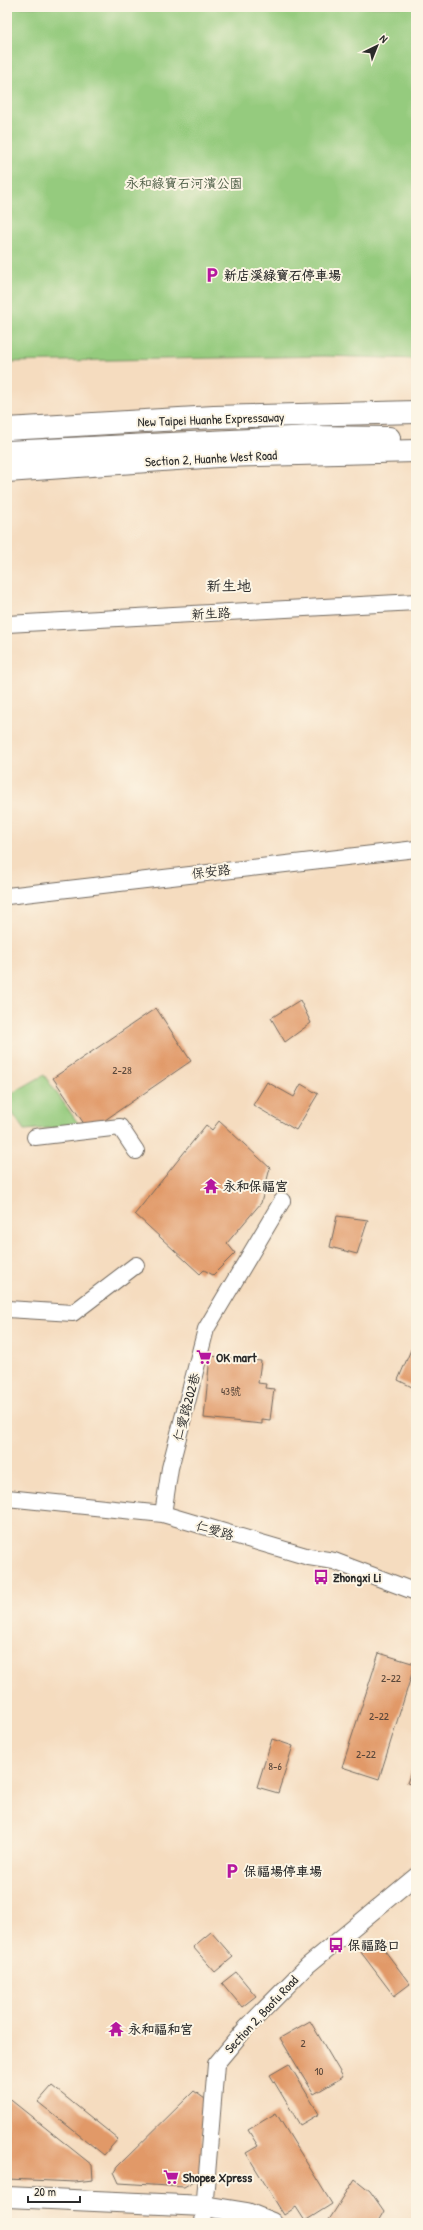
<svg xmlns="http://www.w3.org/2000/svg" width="423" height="2230" font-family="'Patrick Hand','LXGW WenKai TC',sans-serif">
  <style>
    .green { fill: #95cb7e; stroke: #607b54 }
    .building { fill: #e19968 }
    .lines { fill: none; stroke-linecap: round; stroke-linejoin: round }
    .minor-casing { stroke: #72695f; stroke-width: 18 }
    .tertiary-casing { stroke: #72695f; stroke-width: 22 }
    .secondary-casing { stroke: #72695f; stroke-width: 24 }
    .trunk-casing { stroke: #72695f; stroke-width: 24 }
    .minor { stroke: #fff; stroke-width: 16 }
    .tertiary { stroke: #fff; stroke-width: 20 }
    .secondary { stroke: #fff; stroke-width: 22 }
    .trunk { stroke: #fff; stroke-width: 22 }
    .labels { text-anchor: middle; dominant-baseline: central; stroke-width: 4; stroke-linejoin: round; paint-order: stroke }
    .number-label { font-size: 11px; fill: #58463a }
    .park-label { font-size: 13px; fill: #4b5b44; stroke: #fcf5e5 }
    .poi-label { font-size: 13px; font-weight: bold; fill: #2b2b2b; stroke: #fcf5e5; text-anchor: start }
    .street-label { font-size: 13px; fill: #2b2b2b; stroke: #fcf5e5 }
    .quarter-label { font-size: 15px; fill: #2b2b2b; stroke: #fcf5e5 }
  </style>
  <rect width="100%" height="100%" fill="#fcf5e5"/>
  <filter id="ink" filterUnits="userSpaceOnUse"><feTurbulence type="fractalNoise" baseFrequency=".025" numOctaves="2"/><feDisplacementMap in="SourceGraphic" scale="8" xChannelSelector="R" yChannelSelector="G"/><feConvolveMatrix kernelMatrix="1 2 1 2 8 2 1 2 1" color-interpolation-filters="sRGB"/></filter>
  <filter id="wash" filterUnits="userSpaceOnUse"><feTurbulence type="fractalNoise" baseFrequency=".012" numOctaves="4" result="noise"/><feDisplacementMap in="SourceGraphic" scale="16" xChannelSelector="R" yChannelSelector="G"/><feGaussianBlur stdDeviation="0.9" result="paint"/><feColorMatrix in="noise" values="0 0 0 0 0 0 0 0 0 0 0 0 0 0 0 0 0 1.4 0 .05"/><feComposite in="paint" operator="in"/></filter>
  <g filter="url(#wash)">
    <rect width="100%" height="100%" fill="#f5dcbf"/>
    <path class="green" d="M7 7H416V359L325 356 7 362Z
      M44 1075 80 1126 24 1130 7 1105V1096Z"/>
    <g id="blocks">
      <path class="building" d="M300 1000 311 1023 285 1042 271 1018Z
        M156 1008 191 1061 89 1131 53 1078Z
        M267 1082 294 1097 301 1084 318 1094 296 1130 253 1105Z
        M219 1121 270 1168 261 1203 227 1243 235 1253 213 1275 204 1270 200 1274 135 1214 206 1125 212 1130Z
        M337 1216 368 1220 357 1254 330 1247Z
        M416 1338V1389L398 1380Z
        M210 1356 261 1361 258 1383 266 1384 265 1388 274 1389 270 1420 262 1419V1424L204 1418Z
        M379 1653 415 1664 379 1779 342 1767Z
        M272 1739 293 1746 278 1793 257 1787Z
        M416 1758V1786L407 1783Z
        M211 1932 233 1957 215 1972 193 1947Z
        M376 1939 410 1984 394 1996 360 1951Z
        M236 1972 256 1996 242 2007 222 1983Z
        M310 2021 343 2077 314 2094 280 2038Z
        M289 2064 319 2114 300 2125 270 2075Z
        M52 2086 118 2139 104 2155 38 2102Z
        M194 2091 205 2099 201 2171 196 2180 184 2187 119 2183 114 2172 117 2167Z
        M7 2097 92 2165 93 2180 75 2182 7 2179Z
        M276 2113 332 2204 305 2221 296 2207 284 2215 246 2153 258 2146 248 2130Z
        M355 2179 370 2191 384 2211 377 2223H327Z"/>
    </g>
  </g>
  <g filter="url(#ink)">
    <use href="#blocks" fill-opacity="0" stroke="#72695f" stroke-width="1"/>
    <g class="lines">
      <defs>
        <path id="minor" d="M7 624 416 602
          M7 896 416 849
          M35 1137 120 1127 136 1151
          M7 1309 73 1313 136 1265
          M7 1498 163 1514 309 1557 334 1561 416 1592
          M163 1514 170 1468 206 1329 282 1201
          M203 2223 216 2064 246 2028 307 1966 416 1876"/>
        <path id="tertiary" d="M7 2197 204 2206 247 2213 272 2223"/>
        <path id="secondary" d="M7 452 311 437 389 438
          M7 471 218 456 416 451"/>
        <path id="trunk" d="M7 429 214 417 416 412"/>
      </defs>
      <use href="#minor" class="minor-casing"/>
      <use href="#tertiary" class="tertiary-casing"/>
      <use href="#secondary" class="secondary-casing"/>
      <use href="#trunk" class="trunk-casing"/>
      <use href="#minor" class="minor"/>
      <use href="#tertiary" class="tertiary"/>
      <use href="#secondary" class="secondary"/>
      <use href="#trunk" class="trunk"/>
    </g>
  </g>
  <defs>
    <symbol id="parking-bare" viewBox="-9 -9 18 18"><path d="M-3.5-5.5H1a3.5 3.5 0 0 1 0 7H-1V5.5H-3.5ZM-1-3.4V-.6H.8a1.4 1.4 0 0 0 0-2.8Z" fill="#b5179e" stroke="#fcf5e5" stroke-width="2.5" paint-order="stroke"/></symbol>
    <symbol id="temple-bare" viewBox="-9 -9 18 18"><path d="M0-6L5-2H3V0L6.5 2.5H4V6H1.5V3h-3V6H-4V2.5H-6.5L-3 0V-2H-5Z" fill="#b5179e" stroke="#fcf5e5" stroke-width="2.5" paint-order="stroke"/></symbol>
    <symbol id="supermarket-bare" viewBox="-9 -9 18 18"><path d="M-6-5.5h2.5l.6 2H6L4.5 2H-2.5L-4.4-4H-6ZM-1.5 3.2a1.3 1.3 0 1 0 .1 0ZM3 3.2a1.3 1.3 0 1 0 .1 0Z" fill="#b5179e" stroke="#fcf5e5" stroke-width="2.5" paint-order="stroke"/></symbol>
    <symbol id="bus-bare" viewBox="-9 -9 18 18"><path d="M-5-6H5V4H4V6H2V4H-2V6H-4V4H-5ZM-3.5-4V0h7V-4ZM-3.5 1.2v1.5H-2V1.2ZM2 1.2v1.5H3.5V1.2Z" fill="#b5179e" stroke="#fcf5e5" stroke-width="2.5" paint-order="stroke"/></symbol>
  </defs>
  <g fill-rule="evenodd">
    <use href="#parking-bare" x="201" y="264" width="22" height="22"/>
    <use href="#temple-bare" x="200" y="1175" width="22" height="22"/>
    <use href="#supermarket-bare" x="193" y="1346" width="22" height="22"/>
    <use href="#bus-bare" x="310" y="1566" width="22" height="22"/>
    <use href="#parking-bare" x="221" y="1860" width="22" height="22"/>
    <use href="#bus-bare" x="325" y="1934" width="22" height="22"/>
    <use href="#temple-bare" x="105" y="2018" width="22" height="22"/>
    <use href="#supermarket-bare" x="160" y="2166" width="22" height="22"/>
  </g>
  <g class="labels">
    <g class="number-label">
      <text x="122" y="1070">2-28</text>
      <text x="231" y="1391">43號</text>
      <text x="391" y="1678">2-22</text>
      <text x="379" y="1716">2-22</text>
      <text x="366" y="1754">2-22</text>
      <text x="275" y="1766">8-6</text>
      <text x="303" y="2043">2</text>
      <text x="319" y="2071">10</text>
    </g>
    <g class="park-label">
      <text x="184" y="183">永和綠寶石河濱公園</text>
    </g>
    <g class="poi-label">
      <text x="224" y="275">新店溪綠寶石停車場</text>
      <text x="223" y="1186">永和保福宮</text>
      <text x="216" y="1357">OK mart</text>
      <text x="333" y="1577">Zhongxi Li</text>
      <text x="244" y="1871">保福場停車場</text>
      <text x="348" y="1945">保福路口</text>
      <text x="128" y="2029">永和福和宮</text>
      <text x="183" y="2177">Shopee Xpress</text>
    </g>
    <g class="street-label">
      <text transform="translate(211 419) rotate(-2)">New Taipei Huanhe Expressaway</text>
      <text transform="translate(211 458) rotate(-3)">Section 2, Huanhe West Road</text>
      <text transform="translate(211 613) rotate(-3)">新生路</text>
      <text transform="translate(211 871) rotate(-7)">保安路</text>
      <text transform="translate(186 1407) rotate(-75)">仁愛路202巷</text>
      <text transform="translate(215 1530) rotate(16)">仁愛路</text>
      <text transform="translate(261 2014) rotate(-47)">Section 2, Baofu Road</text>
    </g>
    <g class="quarter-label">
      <text x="229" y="585">新生地</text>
    </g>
  </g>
  <rect width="423" height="2230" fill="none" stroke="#fcf5e5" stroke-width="24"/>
  <g transform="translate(377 46) rotate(43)" stroke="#fcf5e5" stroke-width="3" paint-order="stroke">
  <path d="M0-3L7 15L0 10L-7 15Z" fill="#2b2b2b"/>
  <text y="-6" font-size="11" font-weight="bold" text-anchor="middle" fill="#2b2b2b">N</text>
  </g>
  <path d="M28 2196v6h52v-6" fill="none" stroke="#2b2b2b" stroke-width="2"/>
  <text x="34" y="2196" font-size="12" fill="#2b2b2b" stroke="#fcf5e5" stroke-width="3" paint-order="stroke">20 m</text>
</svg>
